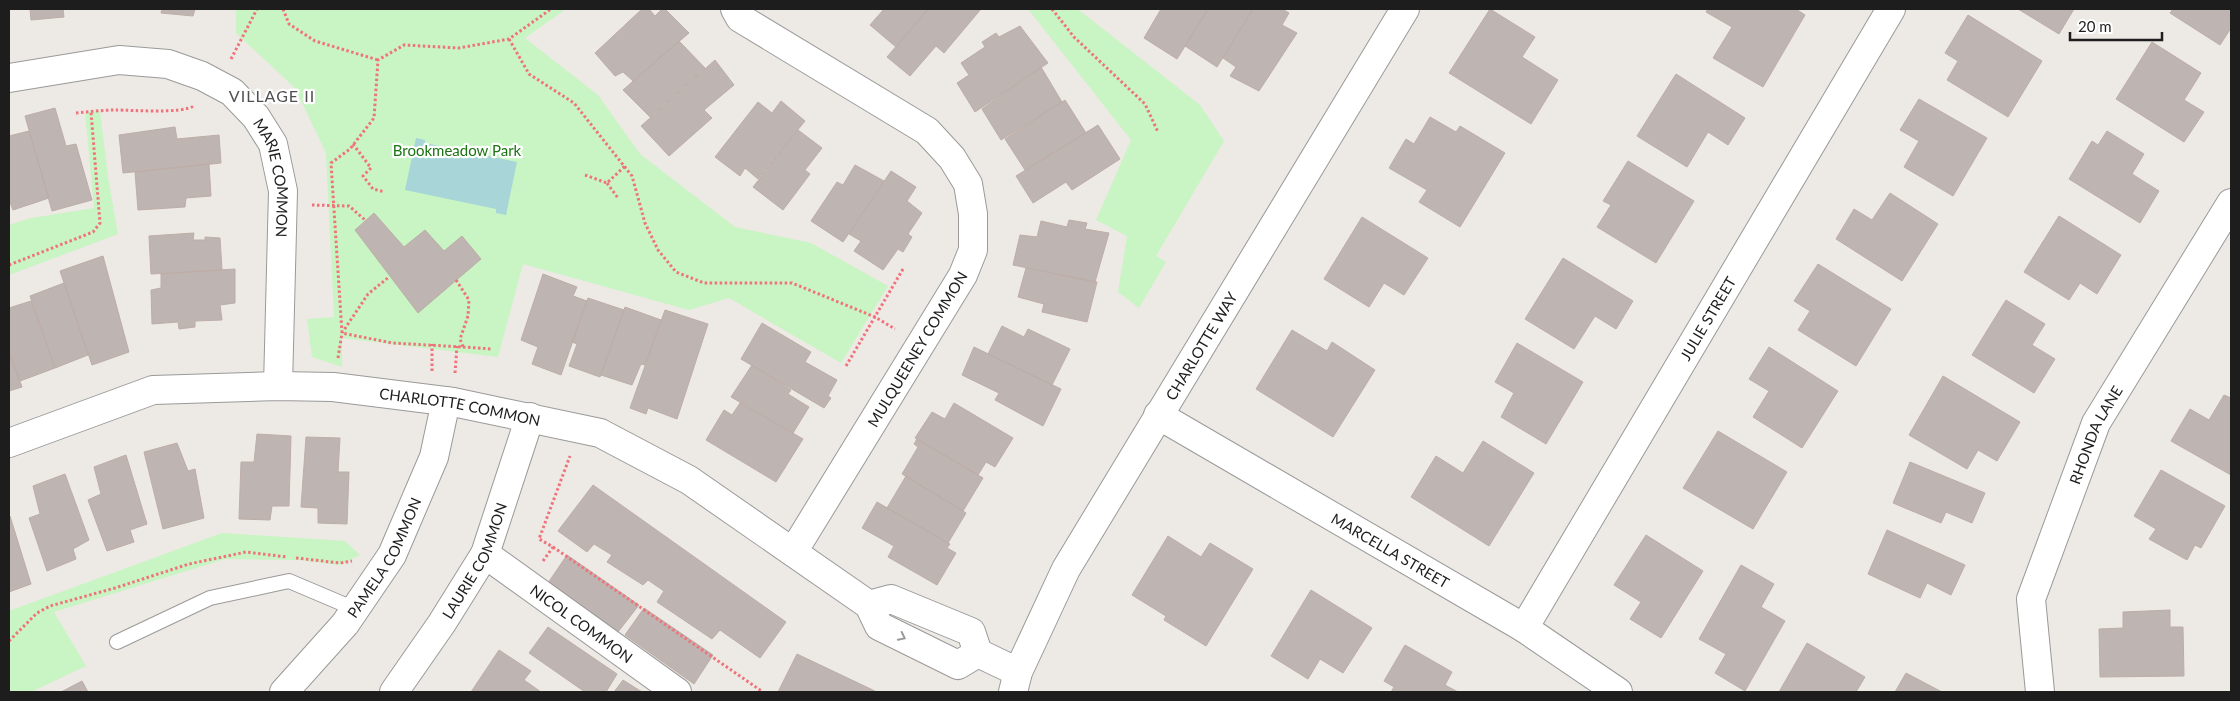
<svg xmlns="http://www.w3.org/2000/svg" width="2240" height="701" font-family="Lato,sans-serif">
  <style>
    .park { fill: #c8f5c3 }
    .water { fill: #a7d5d8 }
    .building { fill: #beb4b1; stroke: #beada7 }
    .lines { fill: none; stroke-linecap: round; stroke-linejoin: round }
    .service-casing { stroke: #9a9a9a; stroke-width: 16 }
    .minor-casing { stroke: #9a9a9a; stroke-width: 30 }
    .tertiary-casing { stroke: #9a9a9a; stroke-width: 30 }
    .path { stroke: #ef737b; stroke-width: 3; stroke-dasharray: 2.5 2.5; stroke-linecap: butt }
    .service { stroke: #fff; stroke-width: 14 }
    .minor { stroke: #fff; stroke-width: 28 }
    .tertiary { stroke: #fff; stroke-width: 28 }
    .oneway { stroke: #999 }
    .labels { text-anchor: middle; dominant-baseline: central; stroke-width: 4.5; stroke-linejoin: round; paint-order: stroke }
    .park-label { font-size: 15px; fill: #1c7313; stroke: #fff }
    .street-label { font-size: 15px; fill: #1d1d1d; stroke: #fff }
    .neighbourhood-label { font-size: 16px; letter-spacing: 1px; fill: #505050; stroke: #fff }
  </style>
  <rect width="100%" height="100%" fill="#ede9e4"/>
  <path class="park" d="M236 9H566L525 38 598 95 640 154 735 227 811 243 888 286 841 363 729 298 689 310 523 264 498 357 342 338V367L312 357 307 319 334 317 326 153 295 88 236 33Z
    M1028 9 1079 10 1200 105 1224 141 1156 256 1166 262 1139 308 1118 292 1127 236 1096 220 1131 140Z
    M100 111 108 177 118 234 9 275V225L31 218 94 208 85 112Z
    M222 533 345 541 360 555 340 565 300 560 225 559 54 612 86 666 31 692H9V611Z"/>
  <path class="water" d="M416 138 425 140V143L517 162 506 215 496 213V209L405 190Z"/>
  <path class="building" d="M30 9H63L64 17 31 20Z
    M162 9H195L193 16 161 13Z
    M642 9H649L655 16 662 9H665L689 33 633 81 623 72 615 76 595 53Z
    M884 9H928L896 47 870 25Z
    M928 9H981L944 53 936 46 910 76 887 57Z
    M1161 9H1208L1177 59 1144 38Z
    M1208 9H1253L1217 67 1185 46Z
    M1253 9H1282L1289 13 1282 25 1297 33 1259 91 1230 76 1236 67 1223 58Z
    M1490 9 1535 37 1522 57 1558 80 1531 124 1449 73Z
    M1708 9H1796L1805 15 1763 87 1713 58 1732 27 1706 12Z
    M2018 9H2074L2059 34Z
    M2173 9H2231V28L2220 45 2170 13Z
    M1968 15 2042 61 2008 117 1947 80 1958 61 1945 53Z
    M1020 26 1048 63 975 112 957 83 969 75 961 63 985 47 982 42 996 33 999 37Z
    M679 41 705 68 650 117 623 90Z
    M2152 42 2201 73 2184 100 2204 112 2184 142 2116 99Z
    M715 60 734 85 704 110 712 118 669 156 641 126Z
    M1041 67 1062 102 1001 140 982 109Z
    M1676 74 1745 118 1728 145 1708 132 1687 167 1637 136Z
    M1919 99 1987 138 1953 196 1904 167 1919 141 1900 130Z
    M1065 100 1086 133 1025 170 1005 139Z
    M781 101 805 121 758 179 745 168 740 176 715 157 758 102 772 113Z
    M55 108 66 146 76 144 92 200 52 211 25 116Z
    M1430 117 1456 132 1460 126 1505 153 1460 227 1419 202 1427 190 1389 168 1406 139 1414 144Z
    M1098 125 1120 159 1072 190 1066 182 1033 203 1016 176Z
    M175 127 177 139 219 135 221 163 123 173 119 135Z
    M798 130 822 148 805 170 810 174 783 210 753 187Z
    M29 131 49 198 13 210 9 200V136Z
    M2107 131 2144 154 2132 174 2159 191 2140 223 2069 179 2092 141 2098 145Z
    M1628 161 1694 201 1656 263 1597 227 1611 205 1603 201Z
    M209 164 211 196 186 198 185 207 138 210 135 172Z
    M855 165 884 181 843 242 811 221 837 182 843 185Z
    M891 171 916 187 907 201 922 213 908 234 912 237 903 252 898 249 883 270 854 251 861 241 849 234Z
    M1890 193 1938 224 1902 281 1836 239 1854 209 1872 220Z
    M374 213 404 247 425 230 444 251 462 236 481 259 418 313 355 230Z
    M2059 216 2121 255 2097 294 2080 283 2069 300 2024 272Z
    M1362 217 1428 258 1404 295 1384 283 1369 307 1324 279Z
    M1069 220 1087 223 1085 229 1109 233 1095 282 1013 265 1020 235 1037 237 1041 221 1067 227Z
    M194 233 193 240H205V237L220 238 222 270 151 274 149 236Z
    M103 256 129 352 92 365 60 271Z
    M1563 258 1633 301 1616 329 1595 316 1574 349 1525 319Z
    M1818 264 1891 309 1856 366 1798 330 1810 311 1794 301Z
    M1026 268 1097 282 1087 322 1042 312 1044 304 1018 297Z
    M235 269V303L220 305 222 320 195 321V327L179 329 178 322 152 324 151 290 161 288V274Z
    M543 274 577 287 573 296 587 301 561 375 532 364 538 347 521 340Z
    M64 283 88 355 55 368 30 296Z
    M588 298 624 310 600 377 569 366 577 344 572 342Z
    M2006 300 2045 324 2032 345 2055 359 2034 393 1972 355Z
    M31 301 55 368 20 381 9 352V308Z
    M625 307 661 320 645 365 641 364 632 385 601 375Z
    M665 310 708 324 677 419 648 408 646 414 630 408Z
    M762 323 811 352 805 362 837 380 828 396 831 398 824 408 741 359Z
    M1002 326 1024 337 1028 329 1070 349 1052 385 988 354Z
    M1292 330 1327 351 1332 342 1375 370 1333 437 1256 389Z
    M1517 343 1583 382 1546 444 1501 417 1514 393 1495 382Z
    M974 347 1061 389 1043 426 995 400 999 393 962 375Z
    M1769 347 1838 391 1802 448 1753 417 1769 391 1749 379Z
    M9 352 22 387 9 391Z
    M752 365 791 390 788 394 809 407 793 433 731 397Z
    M1943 376 2020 422 1997 461 1978 450 1967 469 1909 435Z
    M2224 395 2231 398V475L2171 441 2190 409 2209 420Z
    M740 403 803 439 776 482 706 440 724 410 732 415Z
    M954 403 1013 438 995 467 986 462 978 475 915 438 932 412 945 419Z
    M1718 431 1787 472 1753 529 1683 488Z
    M257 434 291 436 289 506H272L270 520 239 519 241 462H254Z
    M306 437 340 438 338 472H349L347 524 318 523V508L301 507Z
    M917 439 983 478 963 511 902 474 918 447 914 444Z
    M1483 441 1534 473 1489 546 1411 497 1436 456 1463 473Z
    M177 443 188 471 195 469 204 518 163 529 144 452Z
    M126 455 147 524 130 530 134 542 107 551 88 500 101 494 94 467Z
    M1910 462 1985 493 1972 523 1946 512 1941 523 1893 503Z
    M2161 470 2225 506 2201 548 2195 545 2187 560 2149 539 2156 529 2134 516Z
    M65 474 89 540 73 549 76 559 47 571 29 518 40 514 33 486Z
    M906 476 966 513 948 543 887 508Z
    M593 485 786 622 760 658 720 630 712 639 657 602 664 591 648 580 643 585 607 562 612 555 594 544 587 552 558 531Z
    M877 502 950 544 947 548 956 553 937 585 888 557 894 546 862 528Z
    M10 516 31 584 9 592V517Z
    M1887 530 1965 565 1951 595 1927 583 1920 598 1868 574Z
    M1646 535 1703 571 1661 638 1630 619 1641 602 1614 585Z
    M1168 536 1201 557 1210 543 1253 569 1206 646 1164 620 1166 616 1132 595Z
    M567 555 639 605 618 632 548 583Z
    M1741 565 1774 584 1761 607 1785 621 1745 691 1715 673 1726 654 1699 639Z
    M1311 590 1372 628 1343 673 1320 659 1308 679 1271 656Z
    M644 608 713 655 694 684 625 635Z
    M2170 610V627H2183L2184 676 2100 677 2099 629 2123 628V612Z
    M548 627 617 674 606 692H585L529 653Z
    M1807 643 1865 677 1856 692H1779Z
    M1405 645 1452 672 1445 685 1458 692H1391L1394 687 1384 681Z
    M499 650 531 671 524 680 541 692H471Z
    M797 654 877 692H778Z
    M1906 673 1942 692H1895Z
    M623 680 642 692H614Z
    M82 681 88 692H61Z"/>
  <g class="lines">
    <defs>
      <path id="service" d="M117 642 210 598 289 581 355 609"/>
      <g id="minor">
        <path d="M735 9 740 18 927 131 952 158 968 184 973 214V250L963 275 793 552"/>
        <path id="s1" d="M9 78 119 60 168 64 202 76 232 92 256 117 273 144 283 191 278 386"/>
        <path id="s2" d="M1158 415 1524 628 1618 692"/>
        <path id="s3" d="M9 443 153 390 278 386 333 387 453 402 600 433 689 480 869 605 879 626 958 665 978 653"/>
        <path id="s4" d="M485 554 677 692"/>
        <path d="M869 605 891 599 971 632 978 653 1018 672"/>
        <path id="s5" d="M1524 628 1891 9"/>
        <path id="s6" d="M284 692 345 624 392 555 434 457 446 401"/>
        <path id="s7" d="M394 692 442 623 485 554 530 417"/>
        <path id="s8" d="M2040 692 2031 599 2096 423 2231 203"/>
      </g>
      <g id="tertiary">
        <path id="s9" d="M1013 692 1018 672 1066 569 1405 9"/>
      </g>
    </defs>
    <use href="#service" class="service-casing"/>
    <use href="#minor" class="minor-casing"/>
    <use href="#tertiary" class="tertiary-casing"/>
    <path class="path" d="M283 9 289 24 315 41 378 60
      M1052 9 1074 37 1145 104 1158 132
      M509 39 529 74 574 103 632 176 645 223 658 250 676 272 704 283H792L875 317 895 329
      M231 59 257 9
      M76 113C89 112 102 110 115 110 134 110 180 114 194 106
      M353 144 371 168 363 176 373 189 385 192
      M585 175 607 183 625 166
      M607 183 618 198
      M312 205 349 206 365 220
      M9 265 93 232 100 223 91 112
      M456 280 469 300 468 316 460 339 463 347 392 343 342 333 331 163 350 149 374 118 378 60 404 45 459 48 509 39 551 9
      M463 347 492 349
      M338 358 342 333 368 294 389 277
      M846 366 903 269
      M432 371V344
      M455 373 457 346
      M553 547 763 692
      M296 558 340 563 352 561
      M543 561 553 547 539 539 570 456
      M9 641 37 613 50 606 115 588 189 564 246 552 287 557"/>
    <use href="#service" class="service"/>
    <use href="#minor" class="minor"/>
    <use href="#tertiary" class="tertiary"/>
  </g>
  <defs><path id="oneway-chevron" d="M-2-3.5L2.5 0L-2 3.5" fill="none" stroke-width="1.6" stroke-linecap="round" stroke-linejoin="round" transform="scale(1.25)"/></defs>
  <use class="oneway" href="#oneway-chevron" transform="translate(902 637) rotate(26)"/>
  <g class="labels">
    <g class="park-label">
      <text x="457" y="150">Brookmeadow Park</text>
    </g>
    <g class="street-label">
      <text stroke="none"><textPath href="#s1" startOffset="330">MARIE COMMON</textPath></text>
      <text stroke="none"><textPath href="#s5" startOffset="360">JULIE STREET</textPath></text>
      <text stroke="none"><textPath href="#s9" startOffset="395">CHARLOTTE WAY</textPath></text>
      <text transform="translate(917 349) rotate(-59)">MULQUEENEY COMMON</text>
      <text stroke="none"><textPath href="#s3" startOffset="462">CHARLOTTE COMMON</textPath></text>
      <text stroke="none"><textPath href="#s8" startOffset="270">RHONDA LANE</textPath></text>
      <text stroke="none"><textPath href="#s2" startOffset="269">MARCELLA STREET</textPath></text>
      <text stroke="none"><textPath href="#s6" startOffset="169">PAMELA COMMON</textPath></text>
      <text stroke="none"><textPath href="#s7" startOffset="155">LAURIE COMMON</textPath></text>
      <text stroke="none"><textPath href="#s4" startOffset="119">NICOL COMMON</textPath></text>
    </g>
    <g class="neighbourhood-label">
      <text x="272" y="95">VILLAGE II</text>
    </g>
  </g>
  <rect width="2240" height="701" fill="none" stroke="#1d1d1d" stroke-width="20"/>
  <path d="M2070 32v8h92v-8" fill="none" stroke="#1d1d1d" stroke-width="2.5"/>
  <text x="2078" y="32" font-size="15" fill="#1d1d1d" stroke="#ffffff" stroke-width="4" paint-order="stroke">20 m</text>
</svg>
